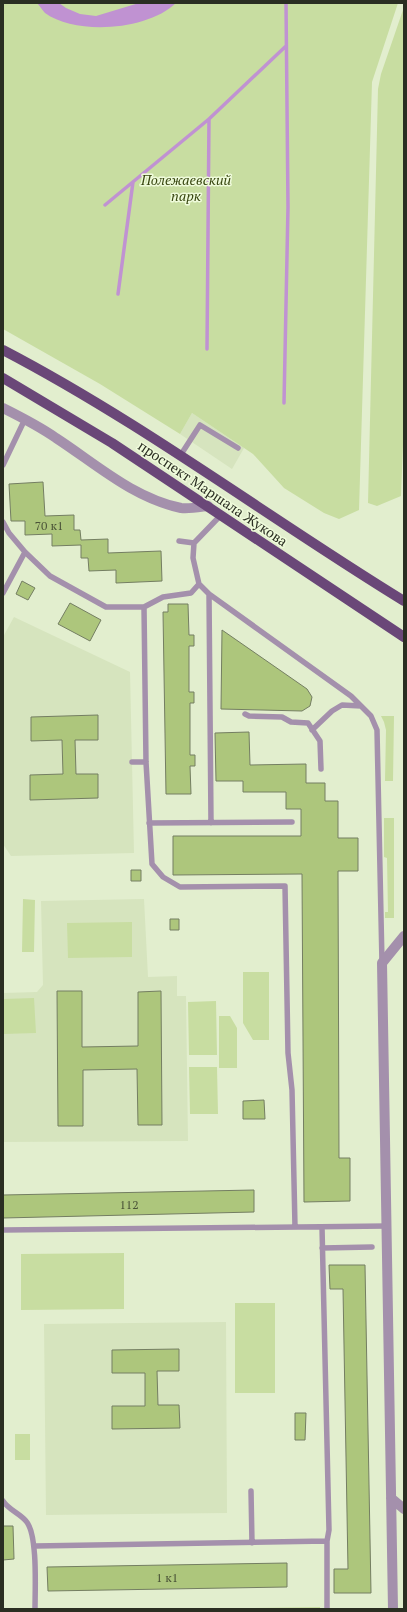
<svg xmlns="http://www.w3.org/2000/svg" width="407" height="1612" font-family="'PT Serif',serif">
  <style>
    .built { fill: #d6e4be }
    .green { fill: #c8dda1 }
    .water { fill: #c092d2 }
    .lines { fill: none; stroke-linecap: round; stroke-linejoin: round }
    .stream { stroke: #c092d2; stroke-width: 3.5 }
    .building { fill: #adc67c; stroke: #747e62 }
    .service { stroke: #a490ac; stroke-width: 5.5 }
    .minor { stroke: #a490ac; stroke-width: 10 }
    .primary { stroke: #6a4778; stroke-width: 10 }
    .labels { text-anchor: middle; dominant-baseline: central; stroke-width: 3; stroke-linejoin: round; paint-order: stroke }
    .number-label { font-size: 12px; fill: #4b5438 }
    .park-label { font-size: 14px; font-style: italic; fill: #37460f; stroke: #effbdb }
    .street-label { font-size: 14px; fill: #2a2e22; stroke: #effbdb }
  </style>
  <rect width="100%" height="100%" fill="#e2eece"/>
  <path class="built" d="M192 413 244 448 232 469 180 434Z
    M14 617 130 672 134 853 11 856 3 844V637Z
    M144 899 148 977 177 976V996H186L188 1141 3 1142V993L37 992 43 985 41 901Z
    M226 1322 227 1513 46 1515 44 1324Z"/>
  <path class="green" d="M3 3H398L372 82 359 510 339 519 324 513 284 488 253 454 192 413 180 434 100 384 3 329Z
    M404 7V419L401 496 377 506 368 503 378 89 381 74Z
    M381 716H394L393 781H385L386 730 384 722Z
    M384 818H394V918H385V912H388L387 858 384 857Z
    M23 899 35 900 34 952H22Z
    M132 922V957L68 958 67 923Z
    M243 972H269V1040H253L243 1023Z
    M34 998 36 1033 3 1034V999Z
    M216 1001 217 1055H189L188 1002Z
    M219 1016H230L237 1028V1068H219Z
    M189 1067H217L218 1114H190Z
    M124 1253V1309L21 1310V1254Z
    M235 1303H275V1393H235Z
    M15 1434H30V1460H15Z
    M320 1607V1609H179Z"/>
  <path class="water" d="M37 3H59L66 8 80 14 96 16 139 3H176C148 30 77 36 45 13 42 10 40 6 37 3Z"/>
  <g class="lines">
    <path class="stream" d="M105 205 209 119 286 46
      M118 294 133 182
      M207 349 209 119
      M284 403 288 207 286 3"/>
  </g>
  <path class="building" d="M43 482 45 516 74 515V530H80L81 540 108 539V553L161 551 162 581 116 583V570L89 571 88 558H81V545L52 546V534L25 535V521H11L9 484Z
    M22 581 35 588 28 600 16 594Z
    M70 603 101 620 90 641 58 624Z
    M168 604H188L189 635H194V646H189V692H194V703H190V755H195V766H190L191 794H166L163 612H168Z
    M222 630 307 689 312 697 310 706 302 711 221 709Z
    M98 715V740H75L76 774H98V798L30 800V775L63 774 62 740 31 741V717Z
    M249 732 250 765 306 764V783H325V801H338V838H358V871H338L339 1158H350V1201L304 1202 302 874 173 875V836H301V809H286V792H243V781H216L215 733Z
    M131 870H141V881H131Z
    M170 919H179V930H170Z
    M57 991H82V1047L138 1046V992L161 991 162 1125H138L137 1069 83 1070V1126H58Z
    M264 1100 265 1119H243V1101Z
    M254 1190V1212L3 1218V1195Z
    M329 1265H365L371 1593H334V1569H348L343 1289H330Z
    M179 1349V1371H157L158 1405H179L180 1428 112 1429V1406H145V1373H112V1350Z
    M295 1413H306L305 1440H295Z
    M3 1526H13L14 1559 3 1560Z
    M287 1563V1587L48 1591 47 1567Z"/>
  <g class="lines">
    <path class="service" d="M180 456 200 425 238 448
      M3 465 25 419
      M221 515 194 543 193 558 199 584 209 594 351 696 371 716 377 730 382 963
      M3 522 9 533 25 552 50 576 106 607H144L163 597 191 593 199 584
      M179 541 194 543
      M3 593 25 552
      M209 594 211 823
      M144 607 146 762 152 864 163 877 180 887 285 886 288 1053 292 1090 295 1227
      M245 714 249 716 282 717 291 722 308 723 320 741 321 769
      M312 730 332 711 342 705 361 706
      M132 762H146
      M149 823 292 822
      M322 1227 329 1530 327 1541V1609
      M3 1230 387 1226
      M322 1248 372 1247
      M251 1491 252 1543
      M3 1501C9 1510 19 1513 26 1521 38 1534 35 1590 35 1609
      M35 1546 327 1541"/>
    <path class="minor" d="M3 408C21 417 39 426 56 438 96 464 133 498 181 508 189 509 200 507 208 506
      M391 1498 404 1509
      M393 1609 382 963 404 936"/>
    <path class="primary" d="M3 350C143 423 270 519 404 601
      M3 378 112 443 404 637"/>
  </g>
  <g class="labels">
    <g class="number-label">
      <text x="49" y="525">70 к1</text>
      <text x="129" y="1204">112</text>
      <text x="167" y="1577">1 к1</text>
    </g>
    <g class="park-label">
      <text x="186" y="179">Полежаевский<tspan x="186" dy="16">парк</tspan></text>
    </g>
    <g class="street-label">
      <text transform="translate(213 493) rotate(34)">проспект Маршала Жукова</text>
    </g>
  </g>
  <rect width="407" height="1612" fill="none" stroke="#2a2e22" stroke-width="8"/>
</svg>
